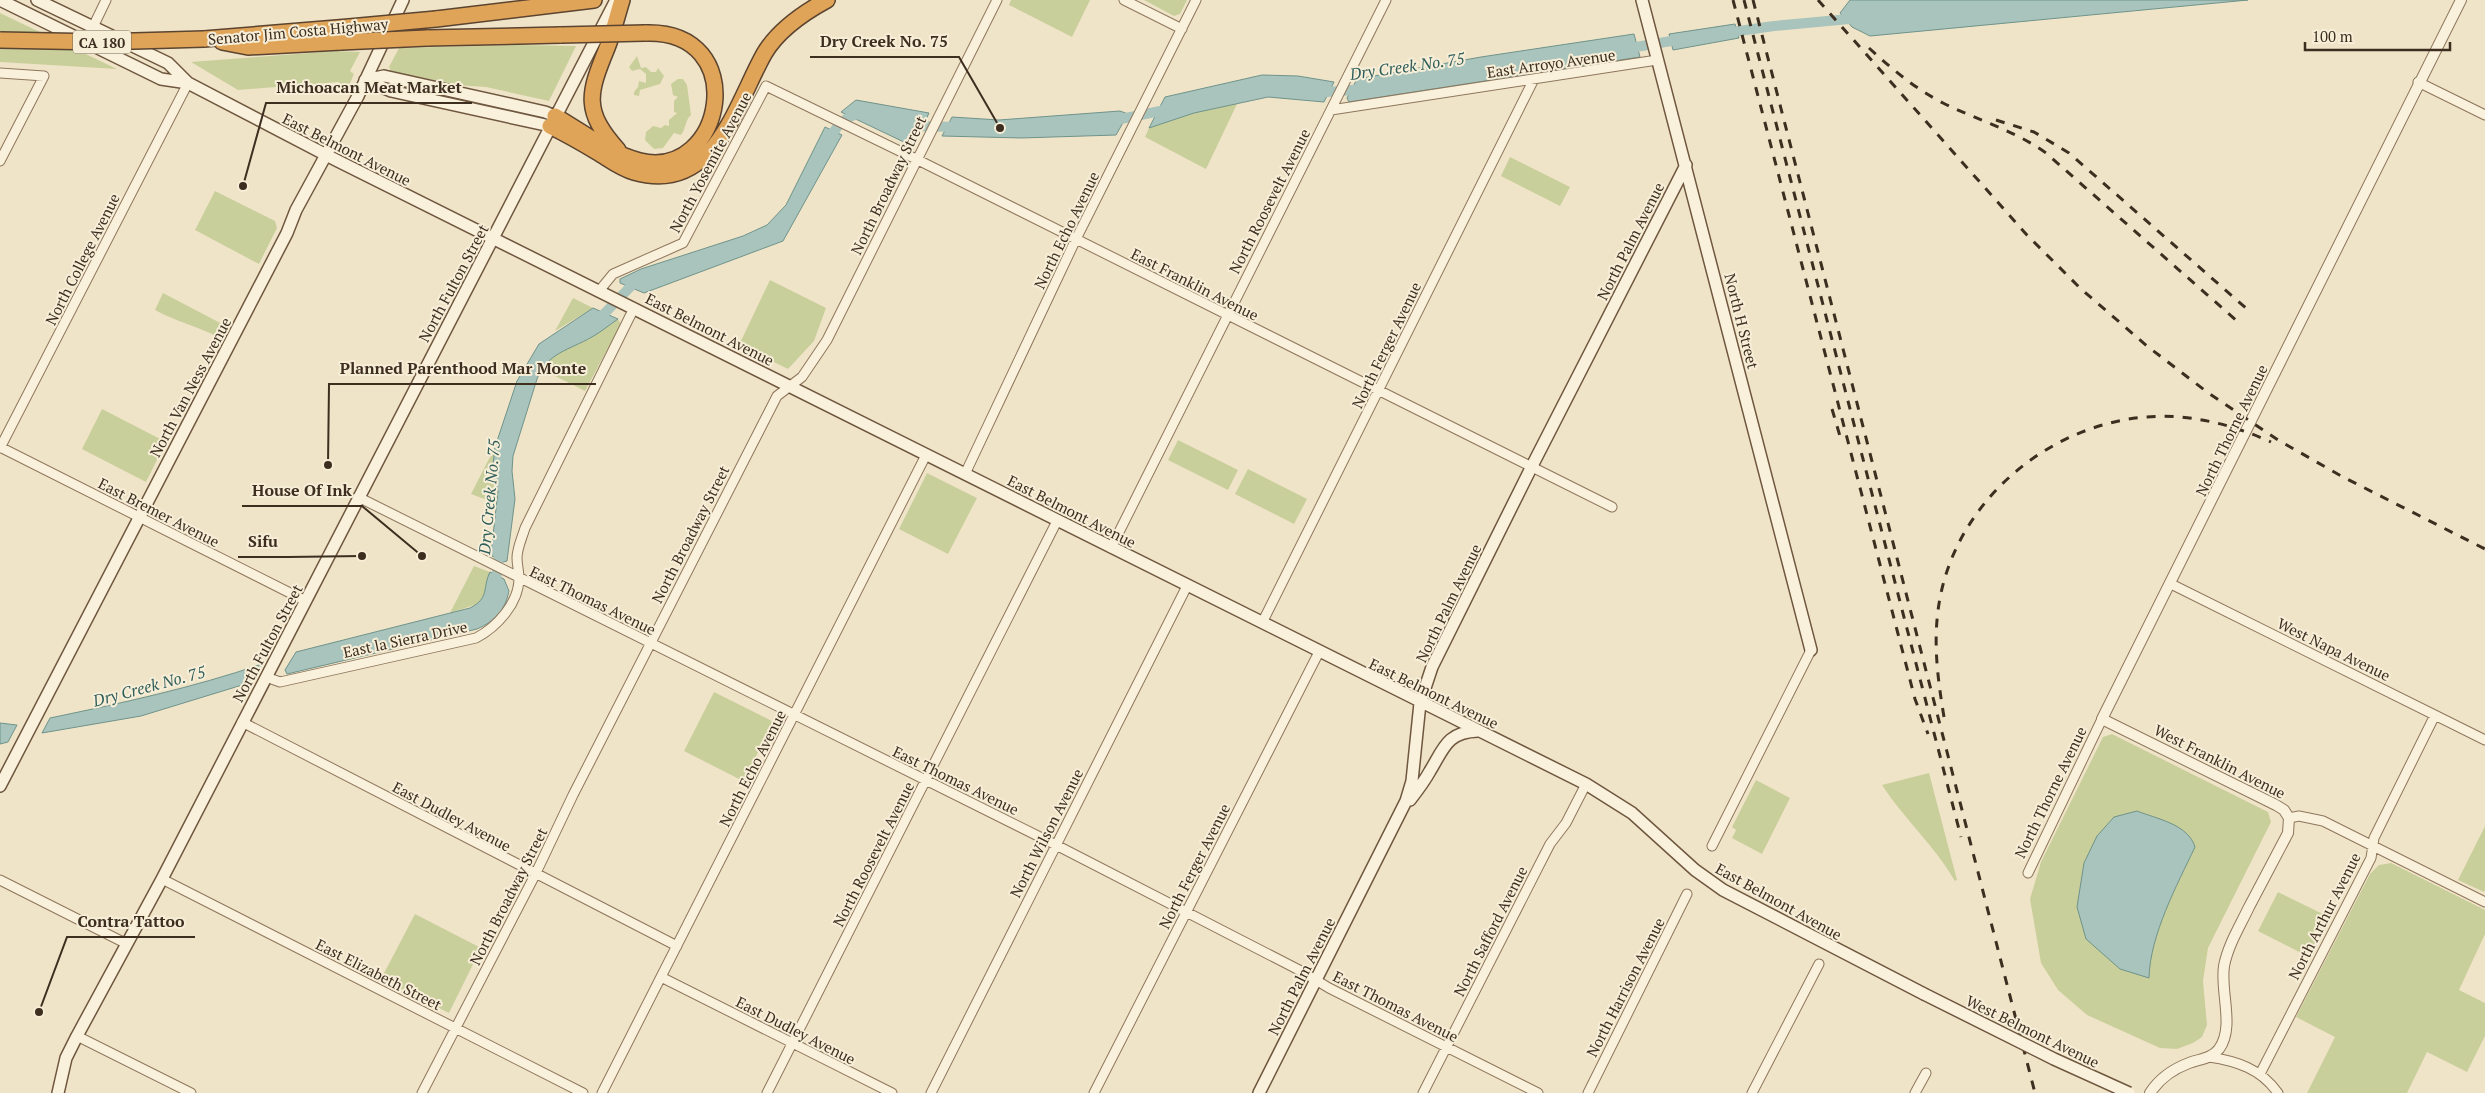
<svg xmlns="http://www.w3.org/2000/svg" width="2485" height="1093" font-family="'PT Serif',serif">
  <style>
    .green { fill: #c9cf9b }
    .water { fill: #a9c4bc; stroke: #6f938a }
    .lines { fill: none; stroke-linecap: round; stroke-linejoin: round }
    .canal { stroke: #a9c4bc; stroke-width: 10 }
    .minor-casing { stroke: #8d765c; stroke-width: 11 }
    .tertiary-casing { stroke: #8d765c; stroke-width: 12 }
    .secondary-casing { stroke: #6f573f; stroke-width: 14 }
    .motorway-casing { stroke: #5b4430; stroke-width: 18 }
    .minor { stroke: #faf1dc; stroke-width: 9 }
    .tertiary { stroke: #faf1dc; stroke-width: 10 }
    .secondary { stroke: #faf1dc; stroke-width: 11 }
    .motorway { stroke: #e0a458; stroke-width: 15 }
    .rail { stroke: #3d2e20; stroke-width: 3; stroke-dasharray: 9 9; stroke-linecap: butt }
    .secondary-bridge-casing { stroke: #6f573f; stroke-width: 14; stroke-linecap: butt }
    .motorway-bridge-casing { stroke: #5b4430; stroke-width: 18; stroke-linecap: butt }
    .secondary-bridge { stroke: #faf1dc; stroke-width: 11 }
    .motorway-bridge { stroke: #e0a458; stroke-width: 15 }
    .labels { text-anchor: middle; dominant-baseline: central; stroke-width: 4; stroke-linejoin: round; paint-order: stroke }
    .shield { fill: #f7eed8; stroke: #756857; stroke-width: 1 }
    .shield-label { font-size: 14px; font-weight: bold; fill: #3d2e20 }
    .street-label { font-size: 15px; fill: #3d2e20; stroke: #f7eed8 }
    .water-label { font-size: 16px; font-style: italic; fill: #2f5d5a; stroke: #f7eed8 }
    .leader { fill: none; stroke: #3d2e20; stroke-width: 2 }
    .callout-dot { fill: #3d2e20; stroke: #f7eed8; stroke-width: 2 }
    .callout-label { font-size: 16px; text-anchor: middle; font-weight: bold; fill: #3d2e20; stroke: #f7eed8; stroke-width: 4; stroke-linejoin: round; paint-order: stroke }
  </style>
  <rect width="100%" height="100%" fill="#f0e4c8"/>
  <path class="green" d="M1011 0H1090L1072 37 1009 5Z
    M1144 0H1187L1180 14 1174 16Z
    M0 13 117 69 0 62Z
    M519 45 576 46 549 101 486 87 457 85 391 71 389 67 399 48Z
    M336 51 360 52 350 71 354 74 347 90 341 87 339 82 238 90 191 62Z
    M637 56 641 68 646 67 651 72H656L658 68 664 76 660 84 640 90 639 96 634 95V92L638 87 639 81 646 83V74L640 69 632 71 629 67Z
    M678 79H683L687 85 691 115C685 120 686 129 681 135L674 133 663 148 654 149 645 140 646 132 653 126 661 128 665 125 669 126V120L677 113 674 112V101L678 97 673 95 671 84Z
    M1238 102 1206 169 1145 137 1149 128 1194 113Z
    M1510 157 1570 187 1560 206 1501 176Z
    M215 191 275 221 277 228 259 264 195 230Z
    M770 280 826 308 814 341 788 369 739 345Z
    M163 293 226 326 220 338C197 326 177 322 155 310Z
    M573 298 593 308 555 331Z
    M618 319 621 324 585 391 541 369 556 353 591 338Z
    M102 409 166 442 146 482 82 449Z
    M1178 440 1238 470 1228 490 1168 460Z
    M495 447 492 473 498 491V504L471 494Z
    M1248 469 1307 499 1294 524 1235 494Z
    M927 473 977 498 948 554 899 529Z
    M474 566 490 572 485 595 480 603 450 613Z
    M714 692 774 722 743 781 684 751Z
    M2112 734 2268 812 2271 822 2208 948 2203 981 2207 1025 2202 1037 2193 1043 2177 1049 2160 1048 2087 1015 2058 990 2041 963 2030 899 2041 862 2103 737Z
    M1929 773 1957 880 1955 881C1934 845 1904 819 1882 785Z
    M1756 780 1790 798 1762 854 1732 838 1736 830 1732 827Z
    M2485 826V890L2484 892 2458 880Z
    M2391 863 2485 910V934L2459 990 2485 1003V1036L2467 1072 2427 1052 2407 1093H2307L2335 1037 2296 1017 2370 874 2379 865Z
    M2278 892 2331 918 2311 958 2258 931Z
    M415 914 481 948 449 1013 381 979Z"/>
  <path class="water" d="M1850 0H2248L1870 36 1852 27 1840 13Z
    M1735 24 1739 38 1673 50 1669 34Z
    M1634 34 1640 57 1349 102 1347 98 1357 79 1481 57Z
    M1262 75 1298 76 1334 82 1324 102 1268 97 1194 113 1149 128 1165 97Z
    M856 100 929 113 916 141 908 144 841 112Z
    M1120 111 1128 114 1116 135 1021 138 942 136 952 117 999 120Z
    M825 127 842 135 783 241 644 293 620 283V279L641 269 743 236 767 225 786 205Z
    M593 308 618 319C609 325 601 332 592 337 569 350 547 353 537 379L513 456 512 471 515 499 507 561 503 562 492 556 491 553 498 491 492 473 495 447 517 381 539 344Z
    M490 572 504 579 509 591C505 611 495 621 477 629L287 674 285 670 296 652 470 608C490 598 482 588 490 572Z
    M262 664 252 682 141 716 42 733 50 718C122 703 192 688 262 664Z
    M0 723 17 725 8 742 0 744Z
    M2137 811C2157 819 2188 824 2195 847 2177 885 2150 935 2149 978L2120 969 2086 939 2077 907 2084 863 2097 836 2114 817Z"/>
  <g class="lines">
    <path class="canal" d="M1725 33 1774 26 1860 18
      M1624 49 1683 39
      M1317 91 1327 92 1365 89
      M1111 121 1170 109
      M909 126 960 127
      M827 142C836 127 844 116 862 113
      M595 320 604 314 634 283 640 281
      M495 588 500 548"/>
    <defs>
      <path id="minor" d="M1124 0 1182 29
        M93 27 106 0
        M0 73 44 76 0 161
        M2418 82 2485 115
        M1331 110 1657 60
        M599 291 613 274 683 243 766 86 916 159 1612 507
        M0 447 306 601
        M0 448 188 83
        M965 474 1076 239 1196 0
        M358 497 1056 845 1301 971 1329 988 1538 1093
        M1111 548 1386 0
        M2171 584 2485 740
        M1262 623 1534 79
        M266 677 280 682 476 638C497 627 519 603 519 578 519 571 517 565 517 558 517 548 522 538 525 528L634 308
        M242 722 677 946
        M2289 818 2299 816 2323 821 2485 902
        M1712 846 1811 650
        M2028 873 2102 719
        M162 879 583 1093
        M0 880 127 944
        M661 977 892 1093
        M77 1036 191 1093
        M2209 1057C2237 1061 2261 1069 2278 1093
        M2260 1074 2371 858 2374 838 2435 715
        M422 1093 535 875 573 795 777 396 802 377 827 340 997 0
        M602 1093 926 455
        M767 1093 1057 521
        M931 1093 1187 586
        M1094 1093 1319 652
        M1423 1093 1550 844 1566 823 1586 784
        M1588 1093 1687 894
        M1752 1093 1819 964
        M1915 1093 1926 1073"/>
      <path id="tertiary" d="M2150 1093C2159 1079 2173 1069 2189 1063 2199 1059 2211 1059 2219 1049 2235 1027 2220 992 2224 966 2228 945 2240 926 2249 907 2262 882 2275 858 2288 833L2289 818 2284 810 2276 805 2102 719 2461 0"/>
      <path id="secondary" d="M0 0 161 79 188 83
        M37 0 168 63 188 83 336 160 1586 784 1632 813 1695 870 1723 890 1924 994
        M1642 0 1811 650
        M365 80 384 76 545 112 555 116
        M365 80 391 91 550 126
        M0 786 287 233 296 210 358 96 403 0
        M1410 800C1417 791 1424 782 1430 771 1444 748 1447 732 1478 731
        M58 1093 66 1058 77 1036 162 879 616 0
        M1259 1093 1406 801 1412 781 1420 703 1432 667 1532 466 1686 165"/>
      <path id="motorway" d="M436 19 594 0
        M427 38 561 35
        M204 39 349 27
        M222 42 248 47 341 42
        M555 116C583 132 608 153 640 161 725 181 752 29 645 33
        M550 126C566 134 582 143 597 152 609 159 620 168 634 172 714 195 735 106 764 54 778 30 803 13 827 0
        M618 150C583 111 588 94 607 48 613 33 617 16 622 0"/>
    </defs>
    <use href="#minor" class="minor-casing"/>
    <use href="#tertiary" class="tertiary-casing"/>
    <use href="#secondary" class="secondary-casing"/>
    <use href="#motorway" class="motorway-casing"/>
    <use href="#minor" class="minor"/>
    <use href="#tertiary" class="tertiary"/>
    <use href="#secondary" class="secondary"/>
    <use href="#motorway" class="motorway"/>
    <path class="rail" d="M1733 0 1915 699 1928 734
      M1744 0 1961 837
      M1753 0 2035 1093
      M1818 0 2026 234 2080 288 2147 346 2207 392 2278 440 2343 477 2485 549
      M1869 48C1892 69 1914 88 1943 103 1977 120 2014 130 2046 153L2237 321
      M1996 120 2034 132 2069 153 2247 309
      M1832 409 1842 443
      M1944 717C1937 675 1932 635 1941 593 1964 486 2072 408 2180 417 2213 420 2242 429 2271 442"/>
    <defs>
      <path id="secondary-bridge" d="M1924 994 2054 1059 2129 1093"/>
      <path id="motorway-bridge" d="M349 27 436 19
        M561 35 645 33
        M0 40 100 42 204 39
        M341 42 427 38"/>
    </defs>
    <use href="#secondary-bridge" class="secondary-bridge-casing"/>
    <use href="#motorway-bridge" class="motorway-bridge-casing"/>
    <use href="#secondary-bridge" class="secondary-bridge"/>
    <use href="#motorway-bridge" class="motorway-bridge"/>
  </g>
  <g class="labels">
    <rect class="shield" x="73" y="30.5" width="58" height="23" rx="4"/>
    <g class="shield-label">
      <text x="102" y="42">CA 180</text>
    </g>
    <g class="street-label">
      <text transform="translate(298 31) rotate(-5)">Senator Jim Costa Highway</text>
      <text transform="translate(1551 63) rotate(-8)">East Arroyo Avenue</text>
      <text transform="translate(347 149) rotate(27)">East Belmont Avenue</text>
      <text transform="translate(710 162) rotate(-62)">North Yosemite Avenue</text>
      <text transform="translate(888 185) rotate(-64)">North Broadway Street</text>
      <text transform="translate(1269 201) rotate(-63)">North Roosevelt Avenue</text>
      <text transform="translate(1066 230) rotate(-64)">North Echo Avenue</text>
      <text transform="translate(1630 241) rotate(-63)">North Palm Avenue</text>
      <text transform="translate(82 259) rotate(-63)">North College Avenue</text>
      <text transform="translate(453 283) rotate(-62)">North Fulton Street</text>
      <text transform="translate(1195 284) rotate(27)">East Franklin Avenue</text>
      <text transform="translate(1742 321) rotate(76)">North H Street</text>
      <text transform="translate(710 329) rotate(27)">East Belmont Avenue</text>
      <text transform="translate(1386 345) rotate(-64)">North Ferger Avenue</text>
      <text transform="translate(190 387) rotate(-62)">North Van Ness Avenue</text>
      <text transform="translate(2231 430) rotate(-64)">North Thorne Avenue</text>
      <text transform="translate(1072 511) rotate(27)">East Belmont Avenue</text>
      <text transform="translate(159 512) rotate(27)">East Bremer Avenue</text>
      <text transform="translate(690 534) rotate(-63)">North Broadway Street</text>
      <text transform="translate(593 600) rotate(26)">East Thomas Avenue</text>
      <text transform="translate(1448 603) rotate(-64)">North Palm Avenue</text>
      <text transform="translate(405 639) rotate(-12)">East la Sierra Drive</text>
      <text transform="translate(267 643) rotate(-62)">North Fulton Street</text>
      <text transform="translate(2334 649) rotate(26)">West Napa Avenue</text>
      <text transform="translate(1434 693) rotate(26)">East Belmont Avenue</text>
      <text transform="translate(2220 761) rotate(27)">West Franklin Avenue</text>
      <text transform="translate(752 768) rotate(-63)">North Echo Avenue</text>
      <text transform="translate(956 780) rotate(26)">East Thomas Avenue</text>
      <text transform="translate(2050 792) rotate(-64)">North Thorne Avenue</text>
      <text transform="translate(452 816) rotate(28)">East Dudley Avenue</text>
      <text transform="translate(1046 833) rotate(-63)">North Wilson Avenue</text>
      <text transform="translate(873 854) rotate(-63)">North Roosevelt Avenue</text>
      <text transform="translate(1194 866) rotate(-63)">North Ferger Avenue</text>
      <text transform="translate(508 896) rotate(-63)">North Broadway Street</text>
      <text transform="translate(1779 901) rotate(29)">East Belmont Avenue</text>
      <text transform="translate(2324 916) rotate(-63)">North Arthur Avenue</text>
      <text transform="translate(1490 931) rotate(-63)">North Safford Avenue</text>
      <text transform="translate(379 974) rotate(27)">East Elizabeth Street</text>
      <text transform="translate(1301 976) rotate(-63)">North Palm Avenue</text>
      <text transform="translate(1625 987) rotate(-63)">North Harrison Avenue</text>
      <text transform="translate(1396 1006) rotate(27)">East Thomas Avenue</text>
      <text transform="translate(796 1030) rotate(27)">East Dudley Avenue</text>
      <text transform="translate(2033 1031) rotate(26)">West Belmont Avenue</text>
    </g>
    <g class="water-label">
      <text transform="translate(1407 66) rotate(-8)">Dry Creek No. 75</text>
      <text transform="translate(489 497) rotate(-85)">Dry Creek No. 75</text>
      <text transform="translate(149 686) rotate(-15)">Dry Creek No. 75</text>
    </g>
  </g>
  <path class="leader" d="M1000 128L959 57H810M243 186L266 103H472M328 465L329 384H596M422 556L362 506H242M362 556L288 557H238M39 1012L67 937H195"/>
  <g class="callout-dot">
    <circle cx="1000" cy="128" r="5"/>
    <circle cx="243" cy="186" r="5"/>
    <circle cx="328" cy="465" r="5"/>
    <circle cx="422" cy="556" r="5"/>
    <circle cx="362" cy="556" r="5"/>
    <circle cx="39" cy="1012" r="5"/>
  </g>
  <g class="callout-label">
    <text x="884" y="47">Dry Creek No. 75</text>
    <text x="369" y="93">Michoacan Meat Market</text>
    <text x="463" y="374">Planned Parenthood Mar Monte</text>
    <text x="302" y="496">House Of Ink</text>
    <text x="263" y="547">Sifu</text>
    <text x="131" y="927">Contra Tattoo</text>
  </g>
  <path d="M2305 42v8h145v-8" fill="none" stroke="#3d2e20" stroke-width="2.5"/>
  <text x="2312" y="42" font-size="15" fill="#3d2e20" stroke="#f7eed8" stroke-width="4" paint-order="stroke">100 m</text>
</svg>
